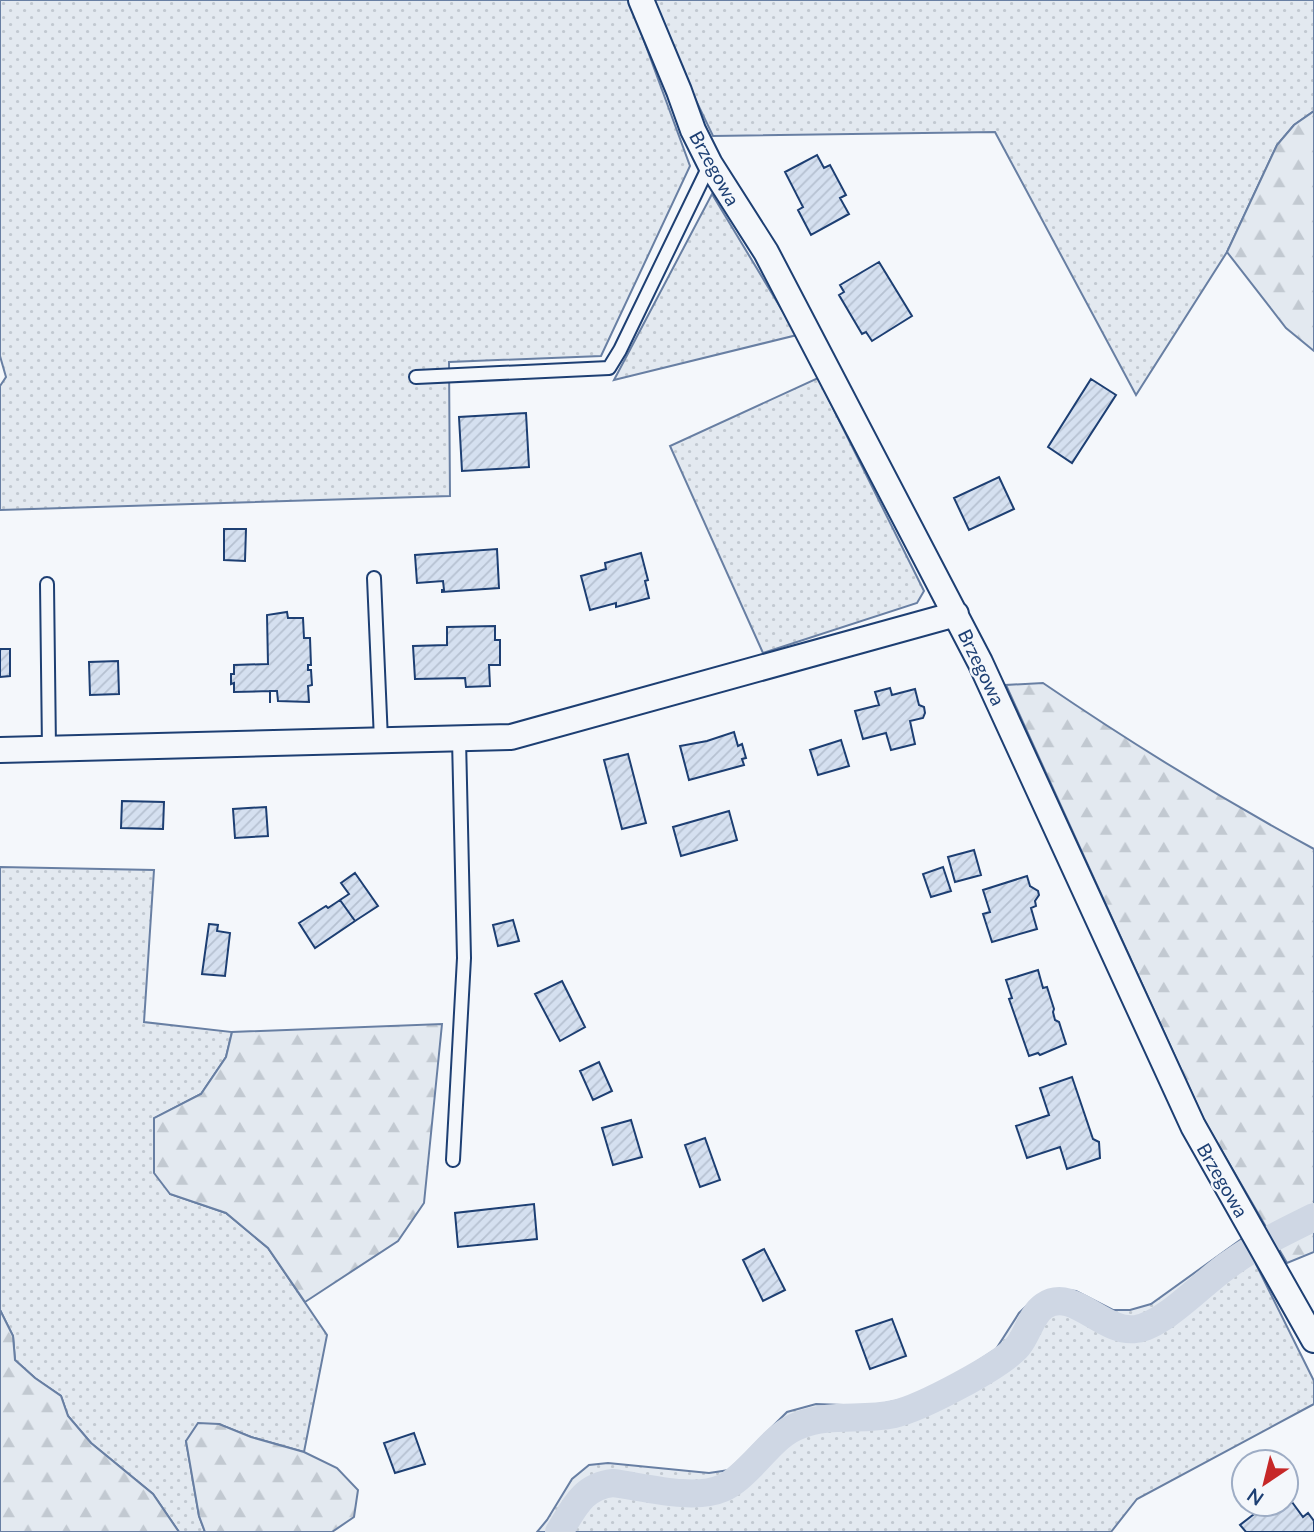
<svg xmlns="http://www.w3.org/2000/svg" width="1314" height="1532" font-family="Lato,sans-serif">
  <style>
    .grass { fill: url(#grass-dots); stroke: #687fa3; stroke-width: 2 }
    .forest { fill: url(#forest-firs); stroke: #687fa3; stroke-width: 2 }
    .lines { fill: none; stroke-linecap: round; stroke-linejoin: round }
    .canal { stroke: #cfd7e4; stroke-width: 28 }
    .building { fill: url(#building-hatch); stroke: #1d3f73; stroke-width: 2 }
    .service-casing { stroke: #1d3f73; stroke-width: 16 }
    .minor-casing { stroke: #1d3f73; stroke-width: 28 }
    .service { stroke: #f4f7fb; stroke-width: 12 }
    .minor { stroke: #f4f7fb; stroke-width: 24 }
    .labels { text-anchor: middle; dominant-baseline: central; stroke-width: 5; stroke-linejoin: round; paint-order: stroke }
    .street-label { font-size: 19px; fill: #1d3f73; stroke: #f4f7fb }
  </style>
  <defs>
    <pattern id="grass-dots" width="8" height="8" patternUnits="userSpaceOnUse" patternTransform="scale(1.75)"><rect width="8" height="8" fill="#e3e9f0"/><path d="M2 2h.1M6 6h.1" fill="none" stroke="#c2c9d1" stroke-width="1.8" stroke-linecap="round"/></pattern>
    <pattern id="forest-firs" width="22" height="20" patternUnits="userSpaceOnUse" patternTransform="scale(1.75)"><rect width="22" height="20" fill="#e3e9f0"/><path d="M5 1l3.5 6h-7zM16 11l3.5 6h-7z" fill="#c2c9d1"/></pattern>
    <pattern id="building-hatch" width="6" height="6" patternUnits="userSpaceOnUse" patternTransform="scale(1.75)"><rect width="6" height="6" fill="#d5e0f0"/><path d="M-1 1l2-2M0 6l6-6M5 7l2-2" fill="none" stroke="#b6c1d1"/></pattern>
  </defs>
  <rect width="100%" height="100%" fill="#f4f7fb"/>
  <path class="grass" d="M0 0H629L690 166 601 356 449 362 450 496 0 510V386L6 377 0 356Z
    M648 0H1314V111L1294 125 1277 145 1227 252 1136 395 995 132 713 136Z
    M712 194 797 335 614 380Z
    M818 378 924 591 917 603 763 653 670 446Z
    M0 867 154 870 144 1022 232 1032 226 1057 201 1094 155 1118 170 1194 226 1213 268 1248 327 1335 304 1452 251 1437 219 1424 186 1441 199 1516 205 1532H179L153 1494 91 1443 68 1416 61 1396 35 1378 15 1360 13 1336 0 1310Z
    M1243 1238 1314 1381V1404L1137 1499 1111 1532H537L547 1520 572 1479 589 1465 608 1463 709 1473 729 1470 787 1412 816 1404 871 1406 909 1398 959 1373 996 1349 1019 1313 1037 1296 1056 1289 1076 1291 1113 1310H1130L1151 1304Z"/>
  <path class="forest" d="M1314 111V351L1286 328 1227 252 1277 145 1294 125Z
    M1043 683C1131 743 1220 798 1314 849V1252L1287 1263 1204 1120 1006 685Z
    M442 1024 424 1203 398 1241 305 1302 268 1248 226 1213 170 1194 154 1173V1118L201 1094 226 1057 232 1032Z
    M0 1310 13 1336 15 1360 35 1378 61 1396 68 1416 91 1443 153 1494 179 1532H0Z
    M198 1423 219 1424 251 1437 304 1452 337 1468 358 1490 354 1517 332 1532H205L199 1516 186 1441Z"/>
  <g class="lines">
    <path class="canal" d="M559 1532C574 1508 583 1486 613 1483 644 1487 694 1501 723 1488 734 1483 743 1474 752 1465 766 1451 780 1432 800 1425 829 1413 863 1421 894 1414 921 1408 1001 1366 1018 1346 1028 1334 1031 1315 1044 1306 1073 1286 1103 1334 1136 1329 1165 1325 1205 1280 1231 1263 1256 1245 1286 1231 1314 1217"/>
  </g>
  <path class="building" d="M817 155 824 168 830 165 846 195 840 198 849 214 811 235 798 210 803 207 785 172Z
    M879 262 912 316 872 341 866 332 862 334 839 295 844 292 840 285Z
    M1091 379 1116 395 1072 463 1048 447Z
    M526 413 529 467 462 471 459 417Z
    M999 477 1014 509 969 530 954 498Z
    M224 529H246L245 561 224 560Z
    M497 549 499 588 442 592V590H444L443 581 417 583 415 555Z
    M641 553 648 580 645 581 649 598 616 607V603L590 610 581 576 606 569 605 563Z
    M287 612 288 618H303L304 638H310L311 665H308V670H311L312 685 308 686 309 702 278 701 277 691H270V703V691L234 692V683L231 684V674H234V665L268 664 267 615Z
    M495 626V640H500V665H489L490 686 466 687 465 678 415 679 413 646 447 645V627Z
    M0 649H10V676L0 677Z
    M118 661 119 694 90 695 89 662Z
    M890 688 892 695 915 689 919 705 924 707 925 713 923 718 910 721 915 744 891 750 886 733 863 739 855 711 879 705 875 692Z
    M734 732 738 746 742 744 746 758 742 759 744 765 689 780 680 746 707 741Z
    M841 740 849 766 818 775 810 750Z
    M628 754 646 823 622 829 604 760Z
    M122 801 164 802 163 829 121 828Z
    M266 807 268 836 235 838 233 809Z
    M729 811 737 840 681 856 673 827Z
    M974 850 981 875 955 882 948 857Z
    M943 867 951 891 931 897 923 874Z
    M355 873 378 906 355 921 340 900 349 894 341 883Z
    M1027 876 1030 886 1038 891 1039 895 1035 901 1036 906 1031 908 1037 929 992 942 983 914 990 912 983 890Z
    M340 900 355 921 315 948 299 923 326 906 328 908Z
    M513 920 519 941 498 946 493 925Z
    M209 924 218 925 217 931 230 933 225 976 202 974Z
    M1038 970 1043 988 1047 987 1054 1009 1053 1012 1055 1020 1059 1022 1066 1044 1040 1055 1038 1053 1029 1056 1009 999 1012 998 1006 980Z
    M562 981 585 1027 560 1041 535 994Z
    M599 1062 612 1091 593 1100 580 1071Z
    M1072 1077 1093 1139 1099 1142 1100 1158 1067 1169 1060 1147 1027 1158 1016 1126 1049 1115 1040 1088Z
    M631 1120 642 1157 613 1165 602 1128Z
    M705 1138 720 1180 700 1187 685 1145Z
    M534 1204 537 1239 458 1247 455 1213Z
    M764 1249 785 1290 763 1301 743 1260Z
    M892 1319 906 1356 870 1369 856 1331Z
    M414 1433 425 1464 395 1473 384 1443Z
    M1292 1502 1303 1517 1308 1513 1314 1521V1532H1246L1240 1525 1267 1504 1276 1514Z"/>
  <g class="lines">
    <defs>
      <path id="service" d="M416 377 609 368 620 350 710 164
        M374 578 381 740
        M47 584 49 749
        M453 1160 464 958 459 739"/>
      <path id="minor" d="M641 0 679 91 693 130 710 164 766 252 980 662 1193 1126 1314 1340
        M0 750 511 737 956 614"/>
    </defs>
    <use href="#service" class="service-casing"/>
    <use href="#minor" class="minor-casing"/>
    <use href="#service" class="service"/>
    <use href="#minor" class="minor"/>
  </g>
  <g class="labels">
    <g class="street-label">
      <text transform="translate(715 168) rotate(61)">Brzegowa</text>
      <text transform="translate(982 667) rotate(64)">Brzegowa</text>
      <text transform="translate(1223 1180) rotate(60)">Brzegowa</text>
    </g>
  </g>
  <g transform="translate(1265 1483) rotate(215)"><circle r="33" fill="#f4f7fb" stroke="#9eadc5" stroke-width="2"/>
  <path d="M0-5L12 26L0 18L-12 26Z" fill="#c62828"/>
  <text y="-10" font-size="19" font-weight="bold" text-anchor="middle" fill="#1d3f73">N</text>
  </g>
</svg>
